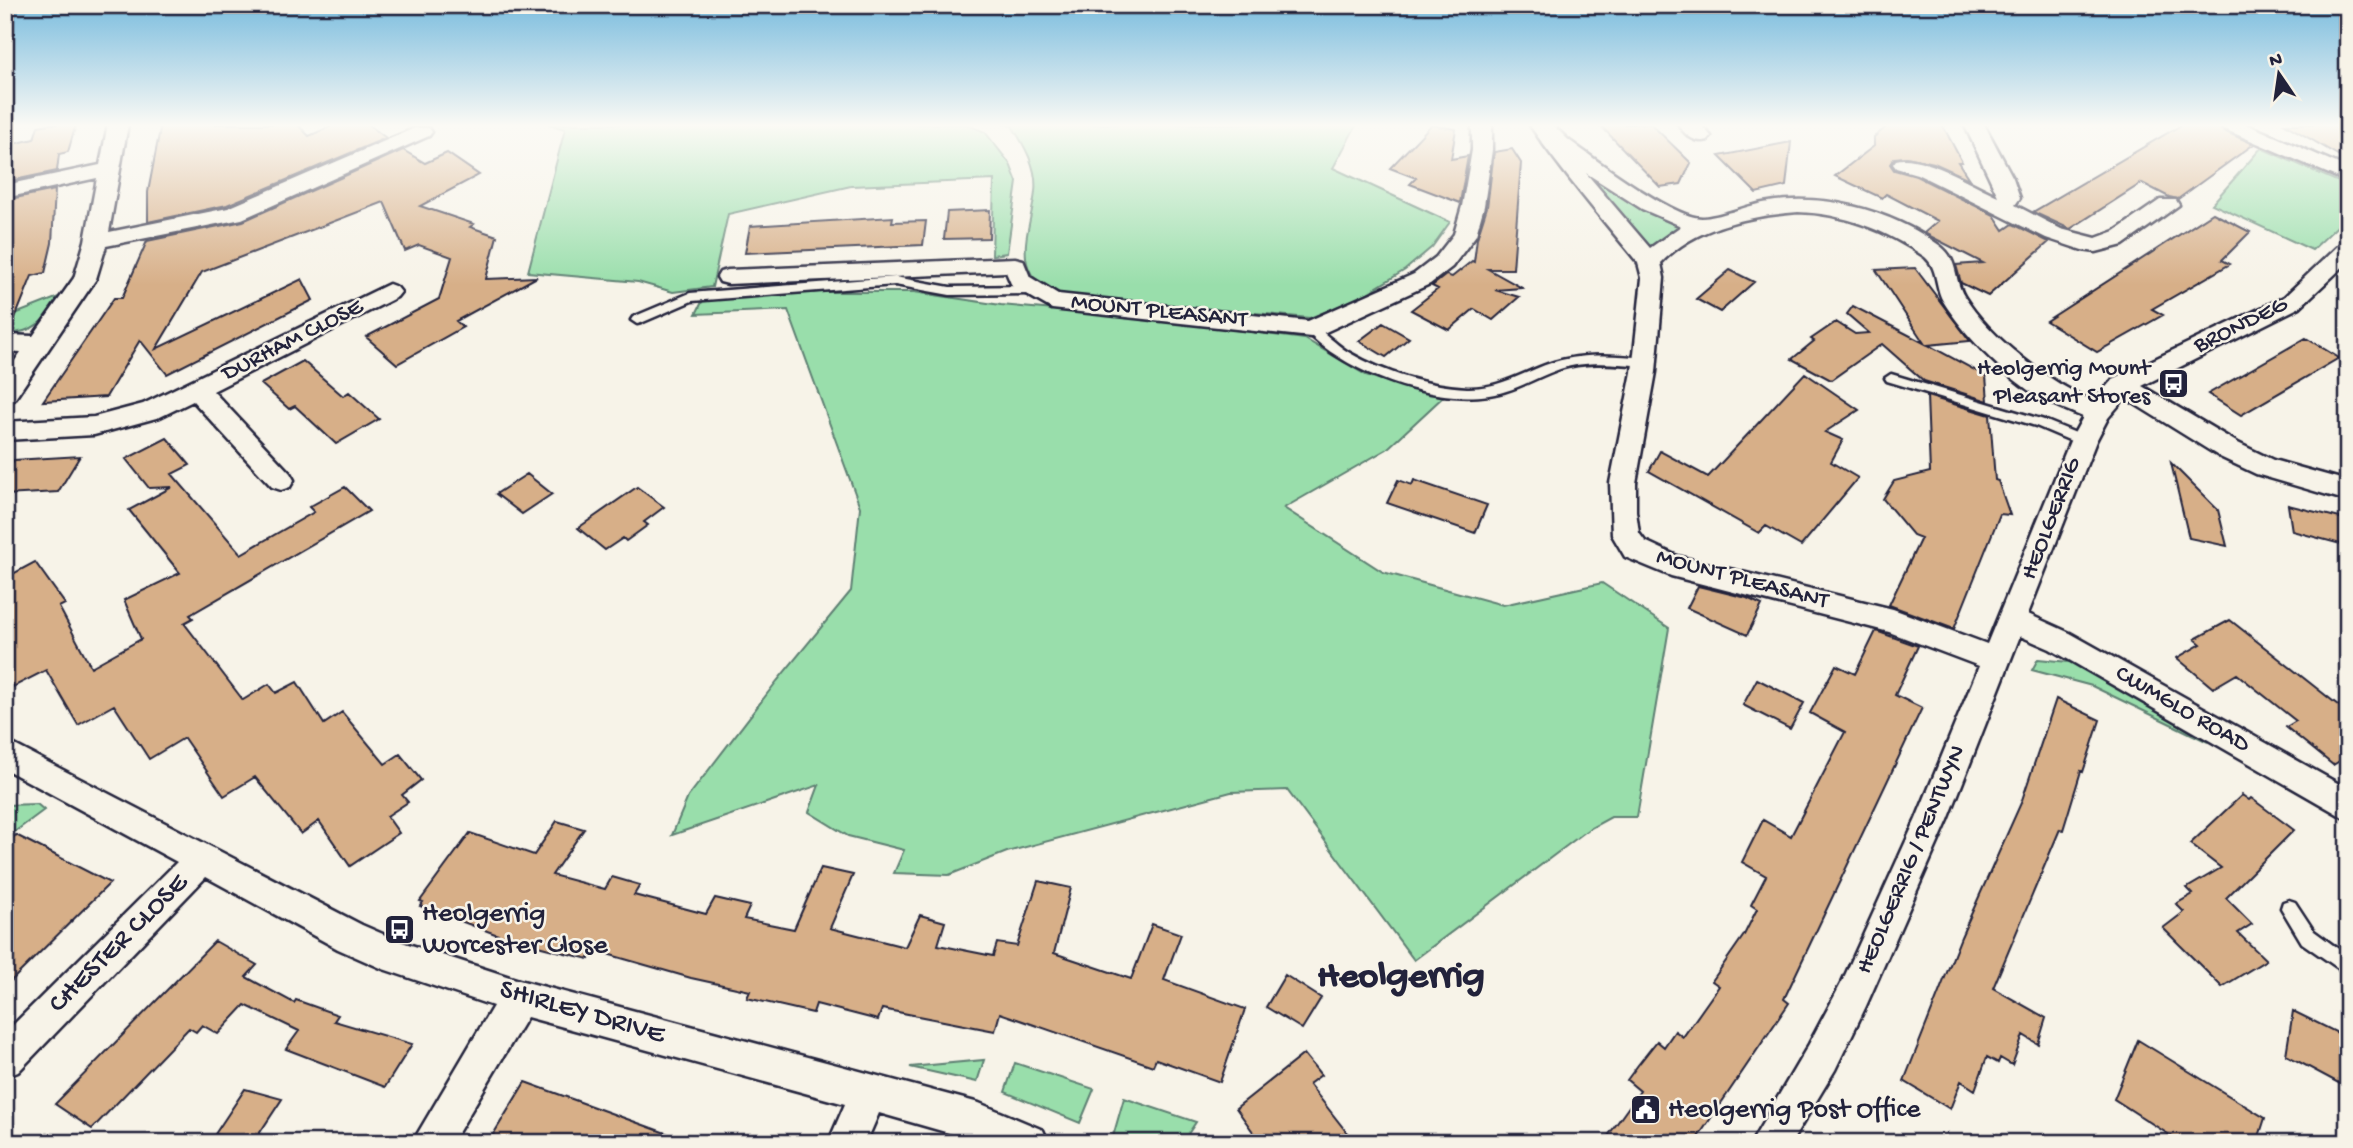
<svg xmlns="http://www.w3.org/2000/svg" width="2353" height="1148" font-family="'Gochi Hand',sans-serif">
  <style>
    .green { fill: #99deab; stroke: #5e8073; stroke-width: 2 }
    .building { fill: #d7af88; stroke: #22223b; stroke-width: 2 }
    .lines { fill: none; stroke-linecap: round; stroke-linejoin: round }
    .lane-casing { stroke: #22223b; stroke-width: 5 }
    .street-casing { stroke: #22223b; stroke-width: 5 }
    .lane { fill: #f7f3e8; fill-rule: evenodd }
    .street { fill: #f7f3e8; fill-rule: evenodd }
    .labels { text-anchor: middle; dominant-baseline: central; stroke-width: 5; stroke-linejoin: round; paint-order: stroke }
    .street-label { font-size: 24px; fill: #22223b; stroke: #f7f3e8 }
    .poi-label { font-size: 24px; fill: #22223b; stroke: #f7f3e8; text-anchor: end }
    .near-poi-label { font-size: 28px; fill: #22223b; stroke: #f7f3e8; text-anchor: start }
    .near-street-label { font-size: 28px; fill: #22223b; stroke: #f7f3e8 }
    .near-district-label { font-size: 38px; font-weight: bold; fill: #22223b; stroke: #f7f3e8 }
  </style>
  <rect width="100%" height="100%" fill="#f7f3e8"/>
  <filter id="ink" filterUnits="userSpaceOnUse"><feTurbulence type="fractalNoise" baseFrequency=".0143" numOctaves="2"/><feDisplacementMap in="SourceGraphic" scale="14" xChannelSelector="R" yChannelSelector="G"/><feConvolveMatrix kernelMatrix="1 2 1 2 8 2 1 2 1" color-interpolation-filters="sRGB"/></filter>
  <g filter="url(#ink)">
    <path class="green" d="M548 124H966L985 132 1010 164 1017 182 1007 253 992 255 994 180 851 186 728 214 712 287 673 292 638 282 528 272 565 129Z
      M1003 124H1357L1333 168 1450 222 1432 247 1405 270 1359 298 1310 318 1082 298C1072 295 1060 294 1051 290 1008 271 1032 225 1035 192 1038 168 1024 145 1012 126Z
      M2261 148 2348 186V216L2312 250 2212 204Z
      M1581 170 1676 223 1679 227 1647 249Z
      M819 292H914L1001 305 1142 318 1305 339 1366 375 1407 388 1445 395 1387 449 1284 508 1383 572 1503 605 1602 583 1669 628 1637 817H1611L1589 829 1414 960 1287 790 1231 792 1007 852 949 875 894 873 904 850 848 836 809 812 819 785 672 835 688 797 777 681 851 591 860 507 788 310 696 314 703 300Z
      M61 296C45 320 36 333 5 334V318Z
      M2038 659 2079 663 2208 742 2092 686 2032 670Z
      M37 804 44 810 5 839V805Z
      M984 1060 977 1082 910 1067Z
      M1015 1063 1094 1089 1080 1123 1005 1092Z
      M1124 1098 1196 1122 1182 1143H1118L1112 1140Z"/>
    <path class="building" d="M50 124H76L68 152 59 154 57 171 5 182V146L34 139 38 126Z
      M161 124H297L309 136 336 124H368L386 138 227 205 148 222V192Z
      M1599 124H1651L1691 163 1681 184 1660 187Z
      M1890 124H1942L1962 162H1958L1969 179 1934 163 1907 157 1894 158 1890 164 1894 170 1916 176 1994 215 2004 230 2013 224 2049 242 1988 296 1961 283 1956 265 1983 263 1924 233 1938 221 1886 194 1882 198 1835 176 1874 146V137Z
      M2183 124H2216L2221 130 2254 144 2178 199 2169 197 2142 183 2070 229 2033 212Z
      M2285 124H2336L2348 131V161Z
      M1431 125 1456 129 1451 159 1468 156 1460 203 1410 184 1416 178 1390 168Z
      M1791 142 1786 186 1756 193 1719 156Z
      M1512 149 1521 163 1513 269H1488L1522 288 1495 290 1519 297 1493 320 1474 309 1449 330 1411 310 1438 289 1432 286 1446 275 1452 277 1472 261 1474 262 1477 238 1487 207 1494 152Z
      M403 150 425 163 447 153 479 175 420 206 474 224 470 227 497 236 486 279 537 277 456 321 463 327 397 364 366 337 439 299 452 257 419 245 405 251 384 202 202 272 156 349 302 279 313 300 167 374 140 340 106 397 43 401 114 298H122L147 241 243 221Z
      M55 190 52 243 45 273 32 276 9 333 5 332V200Z
      M990 210 989 238 944 239 947 212Z
      M2213 213 2250 232 2222 260 2230 264 2152 309 2163 315 2097 352 2046 321Z
      M893 217 892 222 926 221 923 245 745 253 750 226Z
      M1915 268 1970 341 1928 345 1986 376 1988 401 1924 381 1882 344 1831 380 1792 359 1814 341 1811 339 1836 322 1855 334 1869 333 1847 314 1853 306 1924 343 1876 270Z
      M1730 270 1754 282 1720 312 1696 299Z
      M1383 323 1409 338 1386 357 1359 341Z
      M2306 338 2339 358 2241 415 2208 394Z
      M303 361 343 396 349 392 379 419 336 444 295 406 289 409 261 384Z
      M1805 373 1859 410 1825 432 1843 440 1831 462 1858 478 1801 546 1766 526 1759 533 1649 471 1660 451 1708 477Z
      M1927 396 1990 415 1995 480 1998 481 2010 515 2000 514 1954 629 1889 605 1921 538 1913 535 1883 499 1894 481 1930 472Z
      M167 438 190 465 172 474 241 554 314 512 309 507 345 487 369 511 190 615 193 618 184 623 243 700 269 684 276 693 297 682 324 724 342 712 385 764 400 754 421 780 402 795 408 802 387 816 399 833 350 866 319 821 301 834 255 777 224 796 184 738 149 759 114 705 78 725 46 670 13 687 5 671V578L35 562 65 604 59 607 91 667 141 639 124 600 180 573 129 510 172 487 149 488 126 459Z
      M80 456 58 492 5 495V473L14 460Z
      M2171 463 2218 510 2227 546 2189 538Z
      M527 474 552 494 522 514 496 494Z
      M1398 480 1412 485 1414 480 1487 505 1475 533 1387 503Z
      M637 487 664 507 644 522 648 525 626 541 623 538 605 550 578 528Z
      M2288 505 2348 520V546L2292 531Z
      M1698 586 1747 598 1762 605 1747 635 1687 608Z
      M2230 620 2348 713V756L2333 765 2286 727 2296 721 2237 674 2213 688 2177 658 2201 644 2195 639Z
      M1876 631 1918 646 1895 695 1922 708 1784 999 1789 1003 1694 1143H1603L1640 1091 1627 1080 1638 1065 1657 1041 1664 1047 1675 1031 1683 1037 1719 986 1712 981 1744 935 1757 909 1751 905 1766 876 1742 862 1763 820 1791 836 1845 732 1810 713 1836 665 1855 674Z
      M1757 679 1804 703 1790 729 1743 705Z
      M2056 699 2100 720 2083 772 2081 771 2063 830 2060 829 1993 988 2046 1018 2038 1044 2023 1035 2012 1065 2000 1058 1998 1063 1987 1057 1975 1090 1961 1081 1950 1109 1904 1081 1961 937 2021 803Z
      M2242 795 2249 800 2251 798 2294 830 2226 898 2252 924 2238 933 2266 960 2222 987 2163 928 2184 912 2176 904 2193 894 2187 888 2221 868 2190 844Z
      M557 821 584 829 552 875 605 889 612 877 640 885 634 895 706 914 715 898 750 906 744 919 794 929 821 868 853 875 830 928 905 947 920 915 945 922 938 945 993 956 997 943 1017 946 1038 881 1071 888 1054 953 1131 979 1152 924 1181 934 1164 980 1245 1009 1220 1082 1156 1059 1153 1066 1000 1013 995 1031 882 1009 878 1020 816 1004 813 1013 747 998 750 991 691 978 593 950 589 959 506 938 420 906 423 902 420 901 470 833 534 855Z
      M16 835 110 883 5 987V844Z
      M215 941 257 965 246 977 294 1003 296 1000 338 1015 334 1021 412 1044 385 1087 286 1049 299 1031 245 1005 218 1034 202 1025 196 1032 189 1028 92 1129 55 1104Z
      M1285 975 1321 998 1302 1029 1266 1007Z
      M2293 1011 2348 1038V1088L2286 1055Z
      M2138 1040 2265 1118 2257 1143H2182L2114 1099Z
      M1304 1054 1321 1075 1309 1084 1355 1143H1261L1236 1108Z
      M525 1082 682 1139 681 1143H488Z
      M245 1089 282 1099 253 1143 215 1134Z"/>
    <g class="lines">
      <defs>
        <path id="lane" d="M895 277 950 287 1033 286 1039 290 1033 294 950 295 895 285 692 301 641 323 637 324 631 320 633 317 690 293Z
          M1311 325C1322 329 1337 346 1350 353 1385 373 1427 386 1467 388 1500 389 1525 371 1554 362 1584 353 1614 355 1645 358L1651 362 1645 366C1617 364 1587 360 1560 369 1536 377 1514 392 1489 395 1431 404 1347 373 1307 332V326Z
          M1891 374 2044 420 2088 438 2089 441 2083 446 2036 426 1887 381 1885 378Z
          M2289 900 2295 902 2314 931 2348 956V975L2302 943 2281 908 2283 902Z"/>
        <path id="street" d="M108 124H128L109 232 228 208 415 128H429L432 132 429 136 242 219 106 246 96 279 14 400 5 403V375L21 352 5 351V335L33 336 74 278 85 241 97 178 5 198V185L100 165Z
          M1472 124H1492V150L1484 206 1476 235 1452 267 1430 284 1319 335 1311 337 1052 309 1012 286 1006 272 728 284 720 282 717 277 720 272 728 270 1015 258 1023 260 1030 277 1058 294 1308 321 1414 274 1436 257 1454 234 1462 206 1472 150Z
          M1529 124C1534 124 1545 122 1550 124 1557 127 1564 137 1570 141 1595 159 1673 218 1702 218 1717 218 1747 206 1763 203 1824 192 1889 210 1939 245 1959 259 1953 278 1964 296 1990 338 2049 383 2094 401L2113 379 2284 297 2340 244 2348 242V262L2300 307 2142 386 2238 443 2273 460 2348 481V501L2256 474 2220 457 2125 398 2108 418 2096 441 2028 614 2070 633 2348 789V820L2050 649 2020 636 1948 820 1866 1006 1835 1070 1791 1143H1751L1809 1044 1842 982 1916 819 1979 666 1889 632 1671 576 1625 557 1612 535 1610 483 1632 372 1642 278 1638 263C1601 218 1562 172 1529 124ZM1586 173 1642 209 1681 226 1650 248ZM1798 212C1843 213 1888 231 1925 257 1938 268 1935 287 1943 301 1964 335 2001 372 2034 394 2049 404 2067 410 2083 417L2070 441 1987 644 1893 609 1677 556 1645 541 1639 533 1636 511V483L1656 372 1664 278 1661 263C1696 226 1749 216 1798 212Z
          M1678 124H1700L1711 136 1708 140C1695 144 1685 135 1678 124Z
          M1964 124H1984L2013 178 2020 198 2015 205 2061 229 2096 238 2115 231 2160 200H2176L2179 205 2123 245 2096 252 2082 250 2046 238 1917 174 1896 168 1893 164 1896 160C1921 153 1973 185 1998 196Z
          M2219 124H2246L2348 168V182L2222 128Z
          M389 284 397 287 401 292 397 297 213 391 290 473 294 480 290 487 281 490 272 487 193 401 160 417 94 435 5 440V422L94 417 143 404Z
          M5 740 362 925 399 941 519 980 979 1103 1043 1130 1049 1143H984L879 1113 866 1143H828L845 1104 527 1017 452 1143H412L493 1006 383 969 338 949 206 877 18 1072 5 1077V1033L177 862 5 769Z"/>
      </defs>
      <use href="#lane" class="lane-casing"/>
      <use href="#street" class="street-casing"/>
      <use href="#lane" class="lane"/>
      <use href="#street" class="street"/>
    </g>
  </g>
  <linearGradient id="sky" x2="0" y2="1"><stop stop-color="#7abcde"/><stop offset="0.44" stop-color="#fbfaf5"/><stop offset="1" stop-color="#fbfaf5" stop-opacity="0"/></linearGradient>
  <rect width="2353" height="285" fill="url(#sky)"/>
  <defs>
    <symbol id="bus-square" viewBox="-11 -11 22 22"><rect x="-9" y="-9" width="18" height="18" rx="4" fill="#22223b" stroke="#f7f3e8"/><path d="M-5-6H5V4H4V6H2V4H-2V6H-4V4H-5ZM-3.5-4V0h7V-4ZM-3.5 1.2v1.5H-2V1.2ZM2 1.2v1.5H3.5V1.2Z" fill="#fff"/></symbol>
    <symbol id="civic-square" viewBox="-11 -11 22 22"><rect x="-9" y="-9" width="18" height="18" rx="4" fill="#22223b" stroke="#f7f3e8"/><path d="M-.6-6.5H3V-4.5H.6V-3L4-1V1h2V6H-6V1h2V-1L-.6-3ZM-1.2 2.5V6h2.4V2.5Z" fill="#fff"/></symbol>
  </defs>
  <g fill-rule="evenodd">
    <use href="#bus-square" x="2156" y="366" width="35" height="35"/>
    <use href="#bus-square" x="382" y="912" width="35" height="35"/>
    <use href="#civic-square" x="1628" y="1092" width="35" height="35"/>
  </g>
  <g class="labels">
    <g class="street-label">
      <text transform="translate(1159 312) rotate(6)">MOUNT PLEASANT</text>
      <text transform="translate(2241 326) rotate(-26)">BRONDEG</text>
      <text transform="translate(293 341) rotate(-27)">DURHAM CLOSE</text>
      <text transform="translate(2052 519) rotate(-69)">HEOLGERRIG</text>
      <text transform="translate(1742 580) rotate(15)">MOUNT PLEASANT</text>
      <text transform="translate(2182 710) rotate(30)">CWMGLO ROAD</text>
      <text transform="translate(1912 860) rotate(-67)">HEOLGERRIG / PENTWYN</text>
    </g>
    <g class="poi-label">
      <text x="2150" y="369">Heolgerrig Mount<tspan x="2150" dy="28">Pleasant Stores</tspan></text>
    </g>
    <g class="near-poi-label">
      <text x="422" y="914">Heolgerrig<tspan x="422" dy="32">Worcester Close</tspan></text>
      <text x="1668" y="1110">Heolgerrig Post Office</text>
    </g>
    <g class="near-street-label">
      <text transform="translate(119 944) rotate(-45)">CHESTER CLOSE</text>
      <text transform="translate(582 1013) rotate(16)">SHIRLEY DRIVE</text>
    </g>
    <g class="near-district-label">
      <text x="1401" y="978">Heolgerrig</text>
    </g>
  </g>
  <rect width="2353" height="1148" fill="none" stroke="#f7f3e8" stroke-width="28"/>
  <rect x="14" y="14" width="2325" height="1120" fill="none" stroke="#22223b" stroke-width="2.5" filter="url(#ink)"/>
  <g transform="translate(2279 74) rotate(347)" stroke="#f7f3e8" stroke-width="5" paint-order="stroke">
  <path d="M0-5L12 26L0 18L-12 26Z" fill="#22223b"/>
  <text y="-10" font-size="19" font-weight="bold" text-anchor="middle" fill="#22223b">N</text>
  </g>
</svg>
